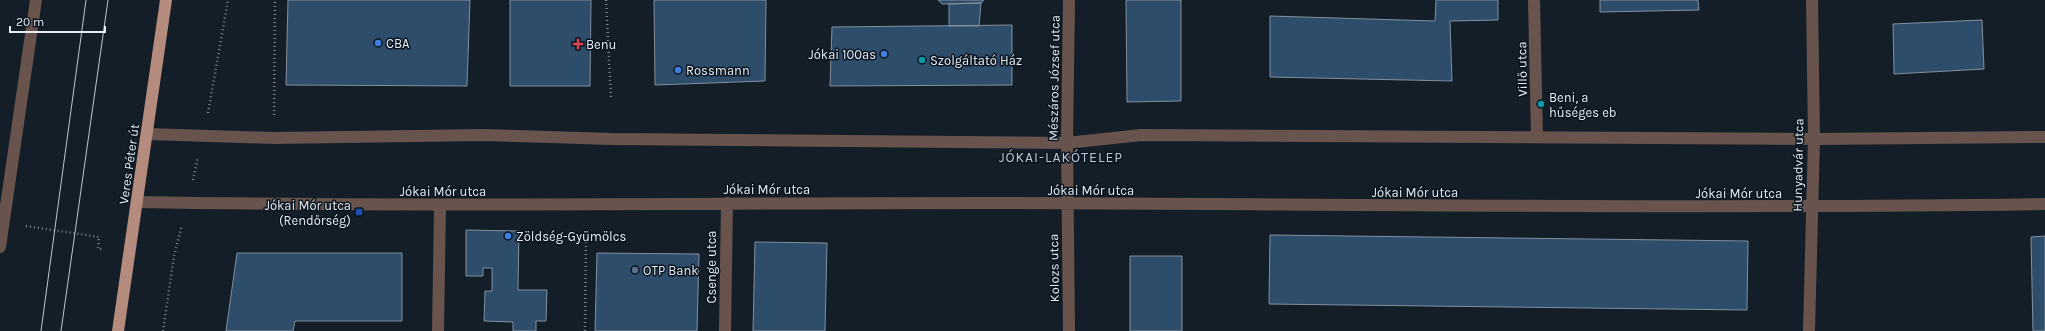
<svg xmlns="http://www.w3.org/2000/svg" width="2045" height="331" font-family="Karla,sans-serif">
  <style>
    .building { fill: #2d4d6b; stroke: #83909e }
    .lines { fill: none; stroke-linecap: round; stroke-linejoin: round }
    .path { stroke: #7b858d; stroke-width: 2.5; stroke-dasharray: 1 3; stroke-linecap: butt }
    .minor { stroke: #68544d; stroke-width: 12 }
    .major { stroke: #b48b7d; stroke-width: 12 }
    .tram { stroke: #bfc7cf; stroke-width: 1 }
    .shop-dot { fill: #3f7fe0; stroke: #0a141e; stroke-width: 1.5 }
    .health-dot { fill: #e0444e; stroke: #0a141e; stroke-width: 1.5 }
    .culture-dot { fill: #0f9aa8; stroke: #0a141e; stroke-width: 1.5 }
    .transit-dot { fill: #1a4fb4; stroke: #0a141e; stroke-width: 1.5 }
    .service-dot { fill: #5c6f8a; stroke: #0a141e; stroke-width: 1.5 }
    .labels { text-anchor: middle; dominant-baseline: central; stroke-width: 3; stroke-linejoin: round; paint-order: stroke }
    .poi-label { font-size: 13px; fill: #e6eef5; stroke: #0a141e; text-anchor: start }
    .street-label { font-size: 13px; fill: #e6eef5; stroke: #0a141e }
    .neighbourhood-label { font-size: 14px; letter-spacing: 1px; fill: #bccad8; stroke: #0a141e }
  </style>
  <rect width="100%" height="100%" fill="#131e28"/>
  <path class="building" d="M288 0H470L467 86 286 85Z
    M510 0H591L590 86H510Z
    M654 0H766L765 81 655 85Z
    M938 0H984L981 3 942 4Z
    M1126 0H1181V101L1127 102Z
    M1436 0H1498V20L1450 21 1452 81 1270 77V16L1435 21Z
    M1600 0H1698L1699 10 1600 12Z
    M981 3 979 26H949V4Z
    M1982 20 1984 69 1894 74 1893 24Z
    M1012 25V85L830 86 832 27Z
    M466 230 519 231 518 290H547L546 321H536V331H513V322L484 321 485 291H492V268H483V276H466Z
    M1270 235 1748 241 1747 310 1269 304Z
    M2045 236V331H2033L2031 237Z
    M755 242 827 243 825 331H753Z
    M237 253H402V321H295L293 331H226Z
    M597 253 699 254 697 331H595Z
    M1130 256H1182V331H1130Z"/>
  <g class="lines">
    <path class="path" d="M606 0 611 98
      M208 113 228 0
      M274 115 275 0
      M193 180 198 157
      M26 226 99 237 98 249H103
      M163 331 174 256 182 225
      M585 331 586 228"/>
    <path class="minor" d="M1069 0 1067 143 1069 331
      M1534 0 1537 137
      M147 134 274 138 484 135 612 139 1067 143 1141 135 1814 139 2045 137
      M138 202C419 207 700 203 981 203 1336 204 1690 209 2045 204
      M0 247 36 0
      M438 331 440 205
      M725 331 727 203
      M1809 331 1814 139 1812 0"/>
    <path class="major" d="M118 331 166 0"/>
    <path class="tram" d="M41 331 86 0
      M61 331 108 0"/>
  </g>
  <g class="shop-dot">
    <circle cx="378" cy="43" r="4"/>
    <circle cx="884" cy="54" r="4"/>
    <circle cx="678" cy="70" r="4"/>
    <circle cx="508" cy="236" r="4"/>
  </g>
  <path class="health-dot" d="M576 38h4v4h4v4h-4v4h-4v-4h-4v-4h4z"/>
  <g class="culture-dot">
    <circle cx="922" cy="60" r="4"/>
    <circle cx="1541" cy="104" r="4"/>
  </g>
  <rect class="transit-dot" x="355" y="208" width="8" height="8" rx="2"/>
  <circle class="service-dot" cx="635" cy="270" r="4"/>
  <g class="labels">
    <g class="poi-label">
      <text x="386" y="43">CBA</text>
      <text x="586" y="44">Benu</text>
      <text x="876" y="54" text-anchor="end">Jókai 100as</text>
      <text x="930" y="60">Szolgáltató Ház</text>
      <text x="686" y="70">Rossmann</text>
      <text x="1549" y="97">Beni, a<tspan x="1549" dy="15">hűséges eb</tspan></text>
      <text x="351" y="205" text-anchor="end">Jókai Mór utca<tspan x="351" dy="15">(Rendőrség)</tspan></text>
      <text x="516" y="236">Zöldség-Gyümölcs</text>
      <text x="643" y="270">OTP Bank</text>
    </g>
    <g class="street-label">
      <text transform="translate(1522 69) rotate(-91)">Villő utca</text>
      <text transform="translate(1054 78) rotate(-89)">Mészáros József utca</text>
      <text transform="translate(129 164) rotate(-82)">Veres Péter út</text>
      <text transform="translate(1798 165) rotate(-89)">Hunyadvár utca</text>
      <text x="767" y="189">Jókai Mór utca</text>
      <text x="1091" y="190">Jókai Mór utca</text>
      <text x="443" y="191">Jókai Mór utca</text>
      <text x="1415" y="192">Jókai Mór utca</text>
      <text x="1739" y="193">Jókai Mór utca</text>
      <text transform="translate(711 267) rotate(-90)">Csenge utca</text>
      <text transform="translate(1054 268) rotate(-91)">Kolozs utca</text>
    </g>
    <g class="neighbourhood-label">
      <text x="1061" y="157">JÓKAI-LAKÓTELEP</text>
    </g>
  </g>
  <path d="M10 26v6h95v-6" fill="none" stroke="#e6eef5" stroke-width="2"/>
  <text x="16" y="26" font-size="12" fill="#e6eef5" stroke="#0a141e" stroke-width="3" paint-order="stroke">20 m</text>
</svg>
